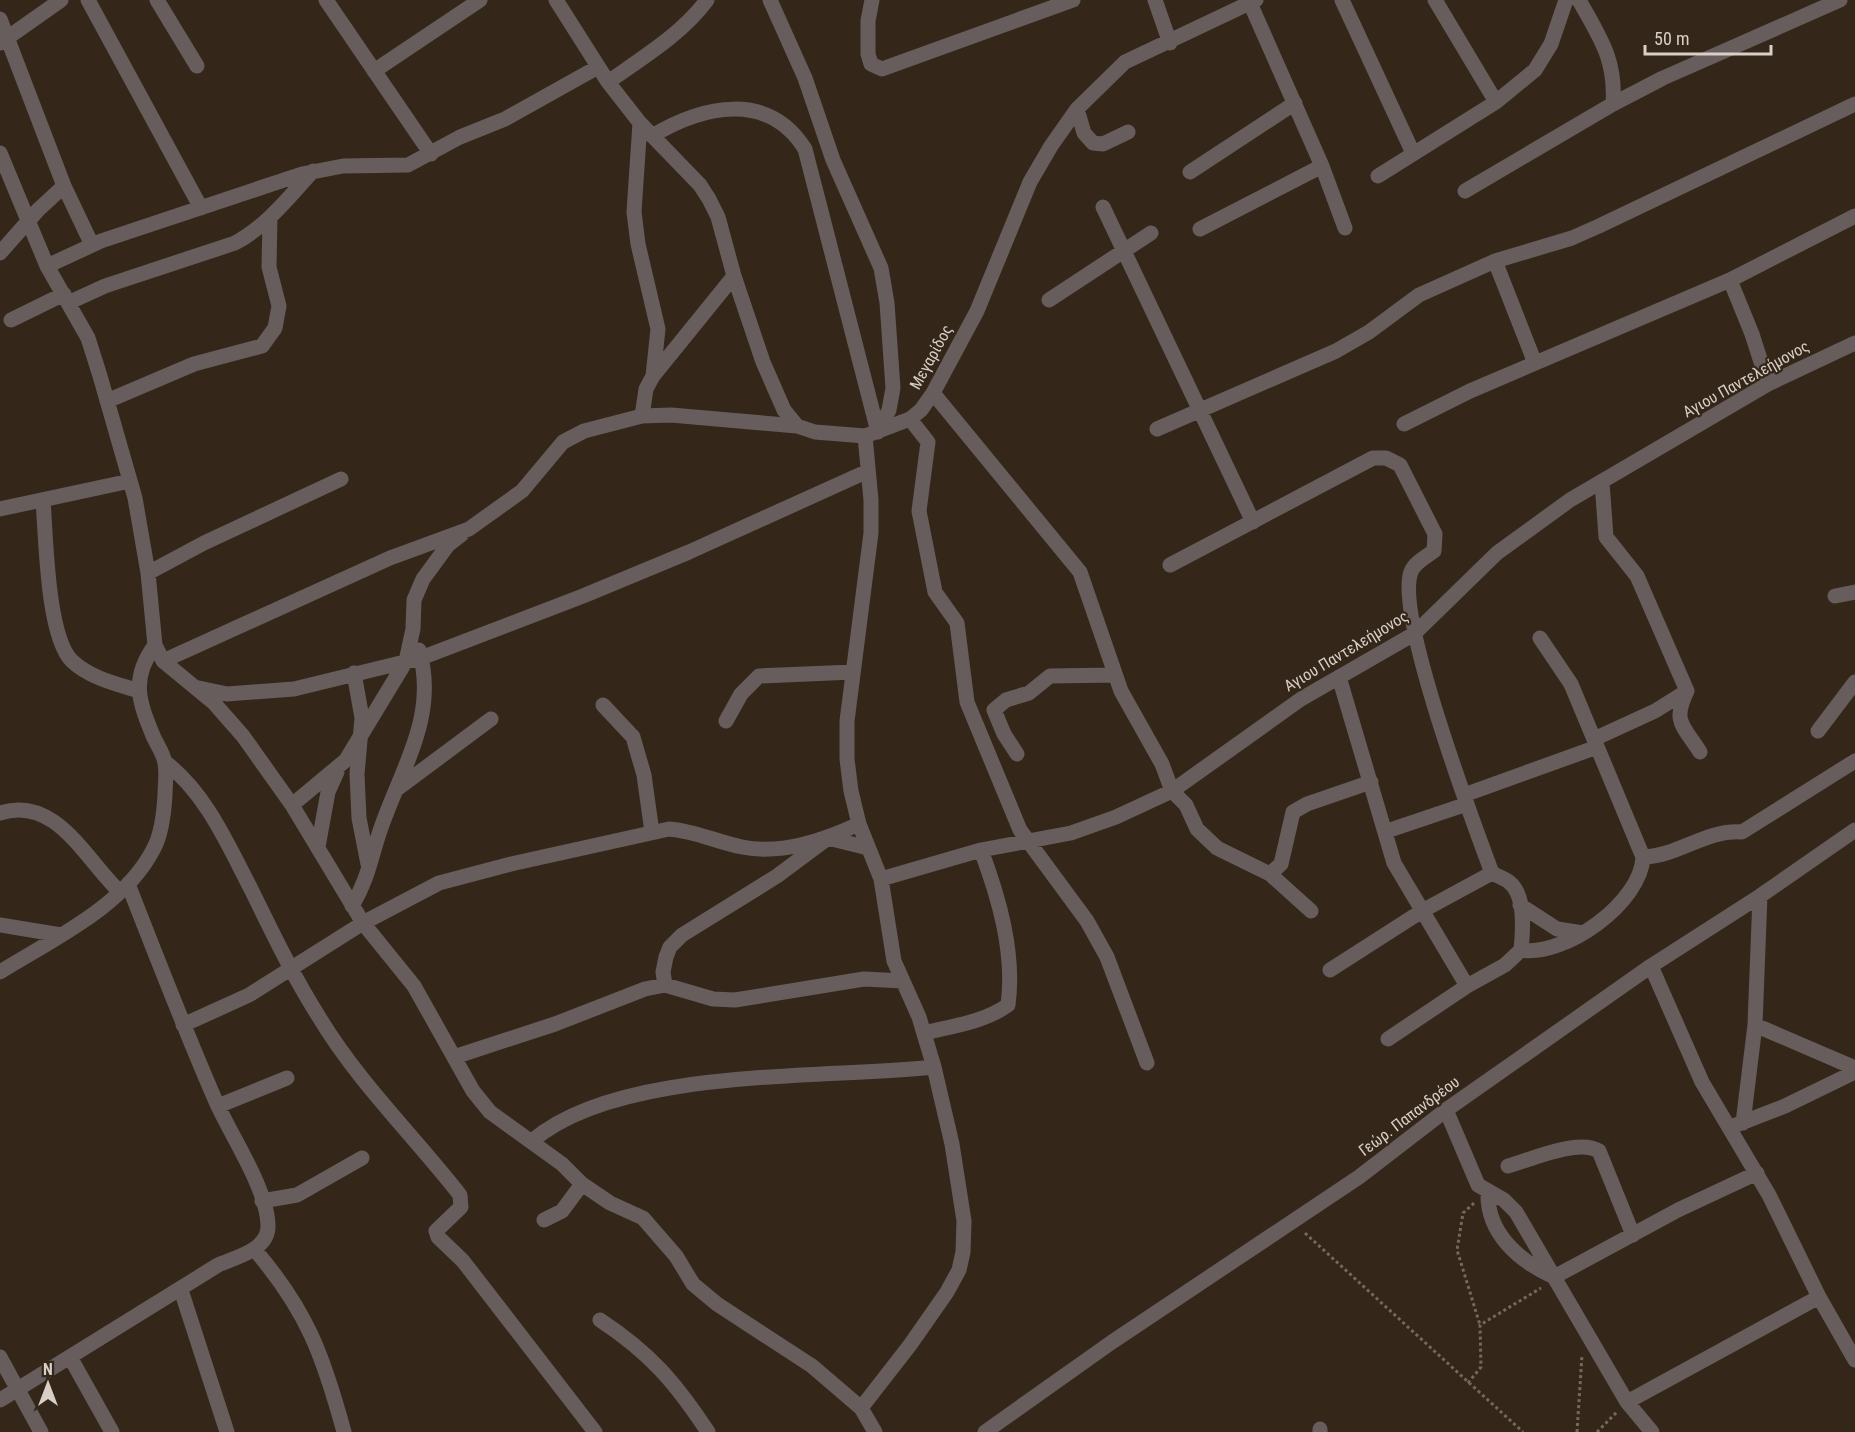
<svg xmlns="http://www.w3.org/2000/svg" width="1855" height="1432" font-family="'Roboto Condensed',sans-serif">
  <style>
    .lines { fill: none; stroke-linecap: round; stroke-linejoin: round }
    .path { stroke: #75695e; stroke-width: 3; stroke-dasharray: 3 3; stroke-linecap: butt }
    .minor { stroke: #675d5c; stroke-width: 15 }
    .labels { text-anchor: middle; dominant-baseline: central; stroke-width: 4.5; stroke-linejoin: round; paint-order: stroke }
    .street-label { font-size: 16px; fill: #d8cfc7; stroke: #34271a }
  </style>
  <rect width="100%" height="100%" fill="#34271a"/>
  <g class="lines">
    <path class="path" d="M1474 1203 1463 1213 1457 1250 1480 1325
      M1305 1233 1523 1432
      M1468 1383 1481 1367 1480 1325 1541 1288
      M1577 1432 1582 1355
      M1597 1432 1617 1412"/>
    <path class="minor" d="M88 0 201 208
      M157 0 197 66
      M326 0 431 154
      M556 0 608 82 640 123 700 185 709 199 718 217 734 276 763 362 784 410 797 426 815 432 865 436 910 419 921 410 933 393 977 311 1030 182 1051 146 1077 109 1125 62 1256 0
      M770 0 805 78 833 160 881 268 887 303 893 388 889 410 878 432
      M872 0 868 21V54L871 64 882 69 1073 0
      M1155 0 1170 43
      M1342 0 1413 153
      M1435 0 1496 102
      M1579 0C1600 38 1616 59 1613 104
      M1250 3 1322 166 1345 228
      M0 19 64 186 92 245
      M0 43 61 0
      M374 71 480 0
      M608 82C642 58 682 34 707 0
      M1077 109 1084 133 1093 143 1103 144 1128 132
      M640 123 634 212 638 244 658 329 653 376
      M652 136C702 106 768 90 805 149L878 432
      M0 153 47 266 88 338 100 376 135 498 148 573 155 645 163 661 214 703 243 736 292 805 363 923 414 986 473 1091 490 1112 562 1164 582 1184 610 1203 643 1218 676 1256 693 1284 717 1304 812 1366 861 1408 875 1432
      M1190 172 1295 103
      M1378 176 1496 102 1535 70 1551 44 1566 0
      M1465 191 1613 104 1663 78 1840 0
      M1103 207 1253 522
      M1200 229 1322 166
      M0 253 38 210 64 186
      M1495 261 1535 363
      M47 266 101 241 302 174 343 166 408 165 460 137 505 119 598 67
      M1730 280 1752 334 1768 384
      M1049 300 1151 233
      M70 302 105 286 235 243C267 226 289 197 313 171
      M11 320 64 294
      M933 393 1080 572 1121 691 1162 764 1172 791 1186 805 1197 829 1217 848 1270 874 1311 911
      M107 401 194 364 262 346 275 328 279 306 269 267 270 218
      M642 416 646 389 653 376 734 276
      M910 419 928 442 919 511 935 592 957 623 967 702 1020 830 1087 921 1107 957 1147 1063
      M1404 424 1470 391 1730 280 1855 216
      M1157 429 1336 351 1369 332 1419 295 1495 261 1572 238 1599 226 1855 104
      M1602 482 1606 537 1637 576 1687 691C1672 722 1683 725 1700 752
      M43 500C46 538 47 636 72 661 90 678 117 684 139 691
      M0 509 130 481
      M1170 565 1373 458H1386L1400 465 1435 534 1434 551C1427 556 1414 563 1411 572 1395 614 1473 822 1492 873L1422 911 1330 970
      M148 573 204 543 341 479
      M1835 596 1855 592
      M163 661 390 558 469 529 522 491 563 442 584 431 642 416 671 415 797 426
      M354 673 362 718 357 774 359 818 368 864
      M1339 677 1394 863 1467 986
      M199 688 227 694 294 689 421 658 583 596 689 552 868 471
      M603 705 633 737 644 775 652 832
      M726 721 741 694 759 676 853 672
      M1818 731 1855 682
      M1594 739 1655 711 1687 691
      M1017 754 1004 734 994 710 1006 700 1029 693 1050 676 1115 675
      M165 762C206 793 228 845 251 889 272 932 293 976 319 1017 358 1082 413 1135 460 1195L461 1207 436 1231 438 1237 463 1261 595 1432
      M397 789 491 719
      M1464 795 1597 747
      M292 805 346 760 406 661 413 629 414 600 423 579 448 545 462 534
      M0 813C56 795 85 859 120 892
      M1387 831 1467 804
      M318 847 328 792 337 772
      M1643 857C1679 856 1706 829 1742 832L1855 761
      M1270 874 1281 864 1293 812 1307 804 1371 782
      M881 879 981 850 1071 833 1116 817 1172 791 1301 699 1414 634 1497 553 1570 500 1768 384 1855 343
      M1520 905 1557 929 1583 933
      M352 906C369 878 371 855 382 825 403 766 438 714 419 650
      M0 925 61 935
      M1521 950C1565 957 1641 903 1643 857L1571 684 1540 638
      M1651 966 1702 1082 1769 1195 1819 1297 1855 1360
      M0 972C53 939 125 906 154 848 162 833 164 812 165 795 165 785 167 773 165 763 164 755 158 746 154 738 139 702 130 679 155 645
      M665 985 663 972 666 957 670 947 682 935 777 876 828 838 868 848
      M183 1025 249 995 363 923 439 883 511 864 669 829C695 831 717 842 742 847 782 855 824 840 859 824
      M1755 1025 1855 1068
      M924 1033C953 1026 984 1022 1008 1005 1015 953 999 898 981 850
      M1388 1039 1467 986 1505 965 1521 950C1523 931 1526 895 1509 882 1504 878 1497 876 1492 873
      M454 1057 555 1024 645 989 665 985 713 999 735 1000 864 979 903 981
      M218 1106 287 1078
      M1446 1110 1478 1185 1504 1200 1516 1212 1627 1402 1652 1432
      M1743 1123 1755 1025 1760 896
      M1736 1125 1785 1106 1855 1072
      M532 1141C618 1067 823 1079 934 1067
      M1508 1166C1530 1160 1578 1138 1599 1151L1633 1235
      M1488 1191C1486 1233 1519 1261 1554 1277L1678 1210 1757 1173
      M262 1201 297 1195 362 1158
      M544 1220 562 1211 582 1184
      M255 1250C307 1311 323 1355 344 1432
      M181 1290 227 1432
      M600 1320C650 1353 675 1382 708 1432
      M0 1357 41 1432
      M70 1357 112 1432
      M0 1400 218 1265C236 1257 269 1250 268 1225 267 1189 232 1137 217 1104 185 1031 157 958 128 884
      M1627 1402 1819 1297
      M861 1408 910 1345 947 1292 959 1270 963 1252 964 1221 952 1144 934 1067 919 1017 894 961 881 879 859 824 851 791 847 759V721L871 533V500L865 436
      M1320 1429V1432
      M985 1432 1112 1342 1359 1177 1446 1110 1651 966 1760 896 1855 830"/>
  </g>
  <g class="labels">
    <g class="street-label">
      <text transform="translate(931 357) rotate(-61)">Μεγαρίδος</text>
      <text transform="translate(1746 379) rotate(-29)">Αγιου Παντελεήμονος</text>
      <text transform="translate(1346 651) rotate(-31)">Αγιου Παντελεήμονος</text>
      <text transform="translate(1409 1116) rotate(-37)">Γεώρ. Παπανδρέου</text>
    </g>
  </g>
  <g transform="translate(48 1384)" stroke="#34271a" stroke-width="4.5" paint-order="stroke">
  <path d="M0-4.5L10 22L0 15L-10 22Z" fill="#d8cfc7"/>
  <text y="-9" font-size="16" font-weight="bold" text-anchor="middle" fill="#d8cfc7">N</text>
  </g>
  <path d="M1645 45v9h126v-9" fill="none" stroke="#d8cfc7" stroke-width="3"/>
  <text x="1654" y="45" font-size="18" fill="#d8cfc7" stroke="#34271a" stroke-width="4.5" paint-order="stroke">50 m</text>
</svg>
